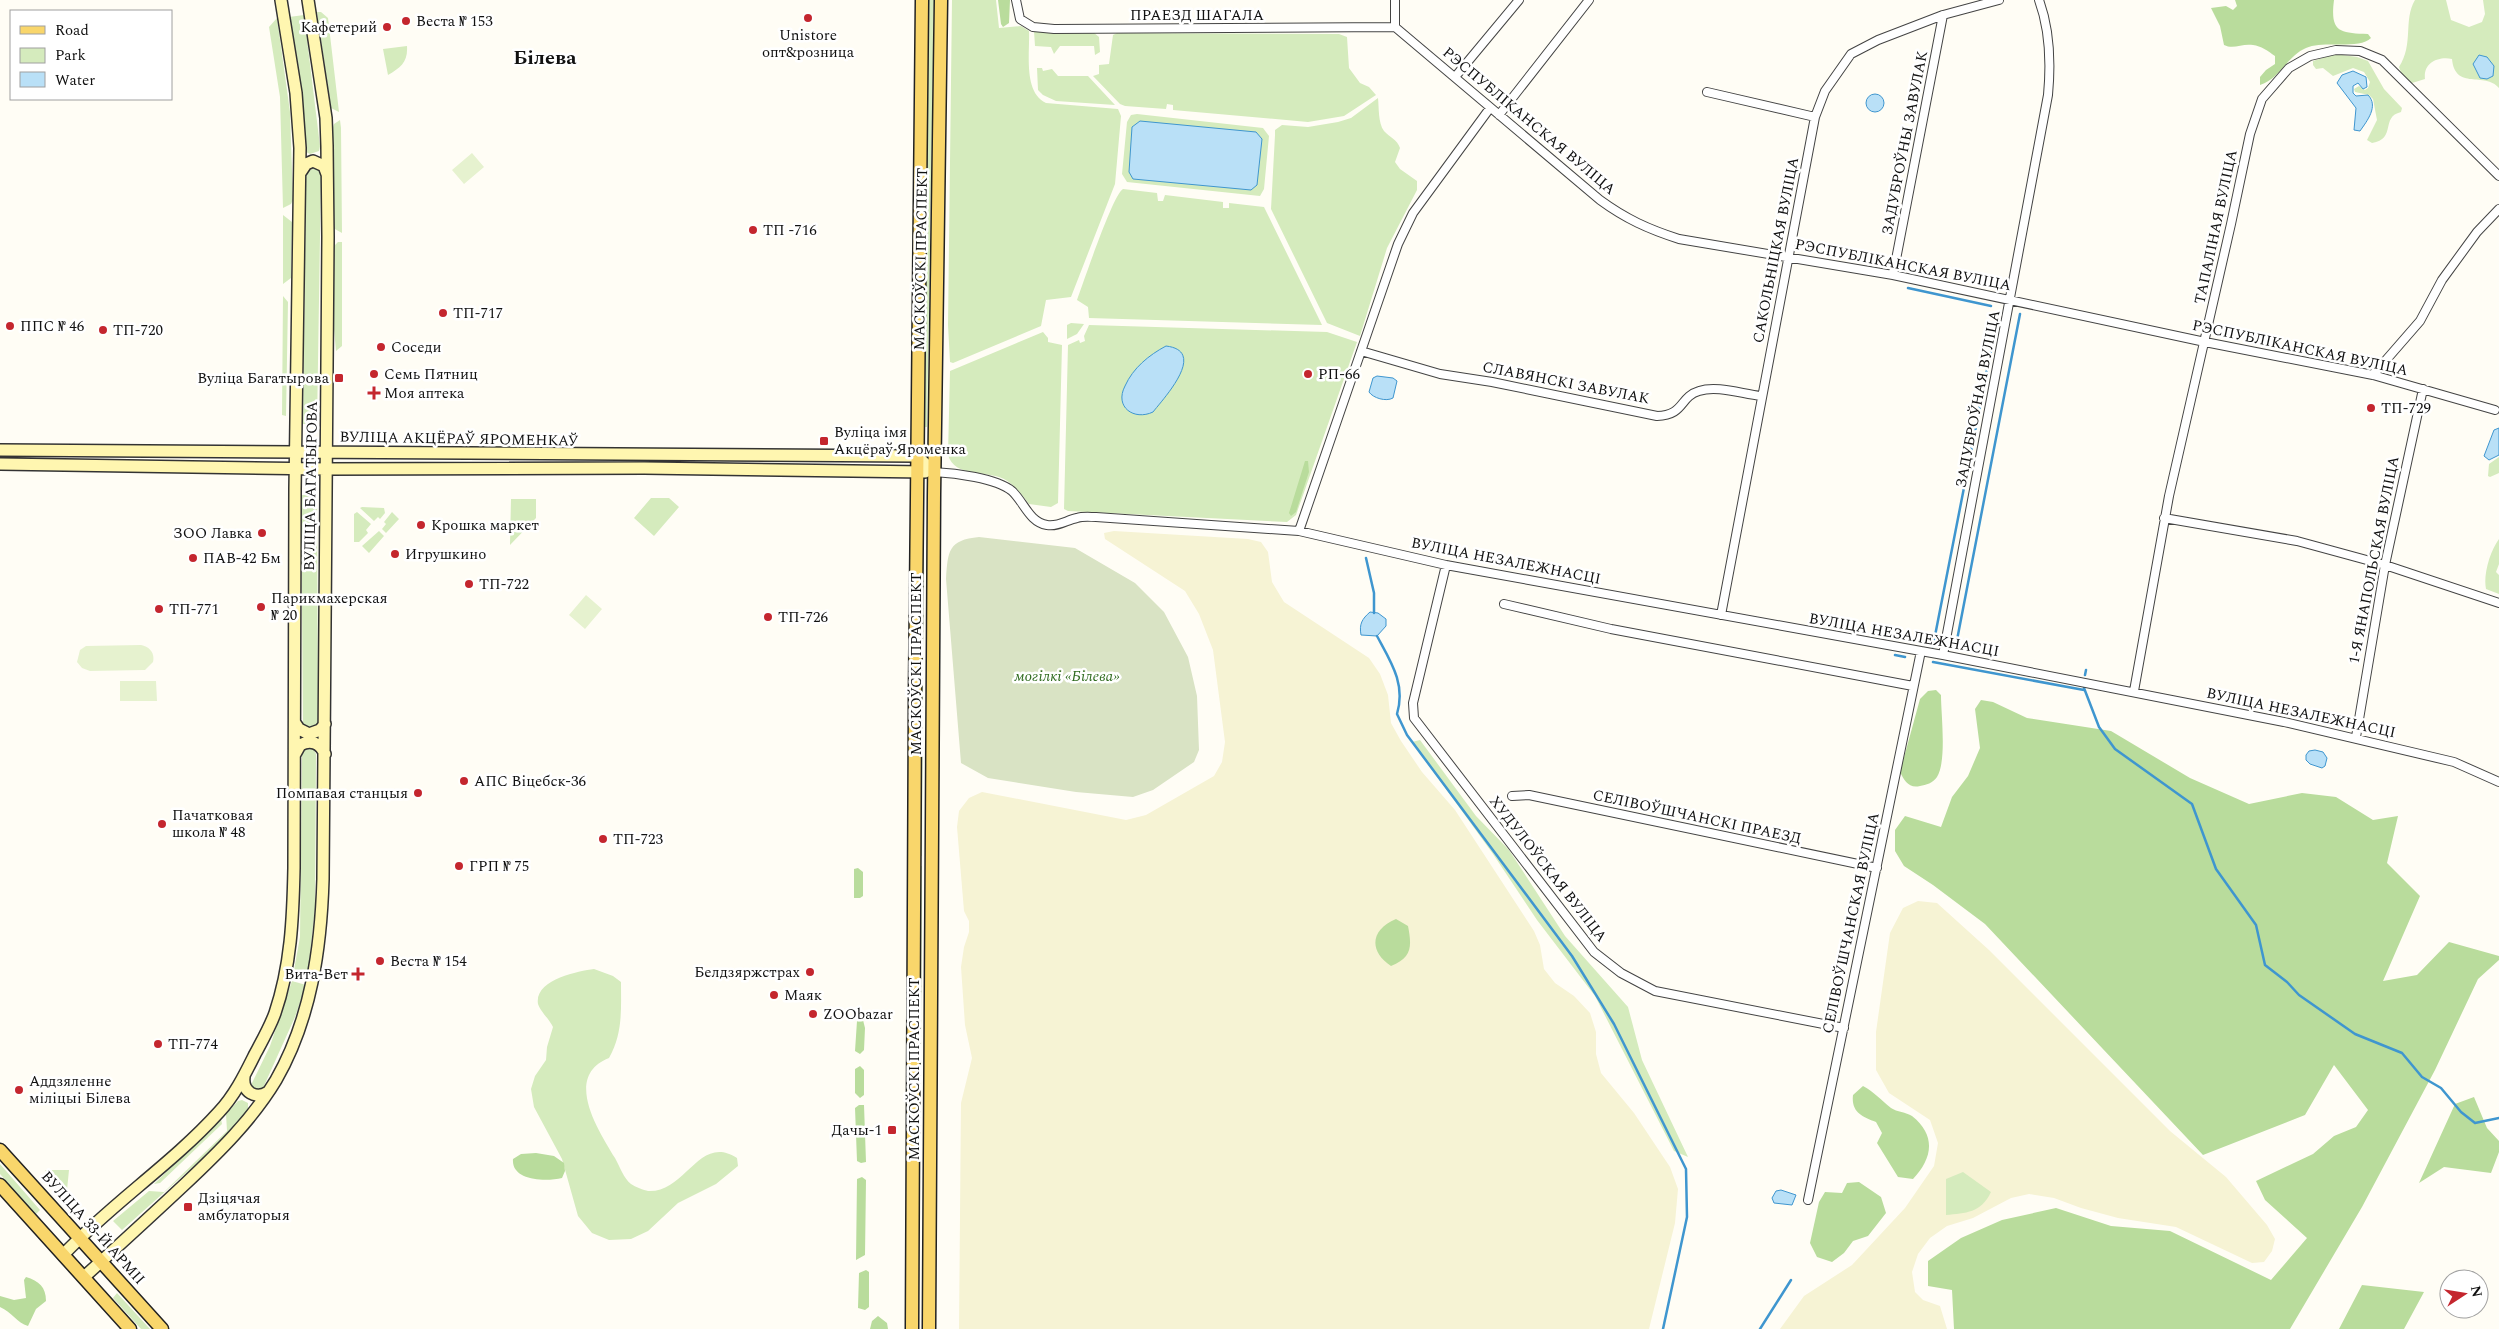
<svg xmlns="http://www.w3.org/2000/svg" width="2499" height="1329" font-family="Spectral,serif">
  <style>
    .farmland { fill: #f6f3d4 }
    .green { fill: #d5ebbd }
    .forest { fill: #b9dc9c }
    .cemetery { fill: #d9e3c4 }
    .pitch { fill: #e6f2cf }
    .water { fill: #b9e0f7; stroke: #3f96cf }
    .lines { fill: none; stroke-linecap: round; stroke-linejoin: round }
    .stream { stroke: #3f96cf; stroke-width: 2.5 }
    .street-casing { stroke: #444; stroke-width: 10 }
    .secondary-casing { stroke: #333; stroke-width: 14 }
    .primary-casing { stroke: #222; stroke-width: 15 }
    .street { stroke: #fff; stroke-width: 8 }
    .secondary { stroke: #fff6b0; stroke-width: 11 }
    .primary { stroke: #f9d66b; stroke-width: 12 }
    .poi-dot { fill: #c4262e; stroke: #fff; stroke-width: 2 }
    .labels { text-anchor: middle; dominant-baseline: central; stroke-width: 5; stroke-linejoin: round; paint-order: stroke }
    .street-label { font-size: 15px; fill: #111; stroke: #fff }
    .poi-label { font-size: 15px; fill: #111; stroke: #fff; text-anchor: start }
    .park-label { font-size: 15px; font-style: italic; fill: #2f6b1f; stroke: #fff }
    .district-label { font-size: 20px; font-weight: bold; fill: #111; stroke: #fff }
  </style>
  <rect width="100%" height="100%" fill="#fffdf5"/>
  <path class="farmland" d="M1114 531 1248 539 1261 542 1268 552 1272 582 1284 602 1369 658 1380 674 1388 695 1391 723 1401 741 1422 772 1455 810 1534 931 1540 945 1544 969 1555 983 1574 996 1590 1013 1596 1032V1054L1601 1073 1634 1113 1670 1167 1678 1189 1675 1223 1649 1329H959L961 1103 972 1058 965 1025 961 967 964 947 969 932V921L964 911 957 827 959 811 969 798 982 792 1126 820 1146 815 1214 776 1222 762 1225 742 1213 650 1199 614 1185 591 1105 539 1104 533Z
    M1918 901 1937 903 1989 950 2170 1131 2226 1177 2267 1225 2275 1239 2272 1251 2264 1262 2252 1263 2176 1227 2118 1218 2081 1208 2054 1198 2029 1194 2011 1198 1973 1218 1947 1226 1930 1238 1918 1254 1912 1272 1915 1292 1923 1300 1940 1306 1947 1329H1780L1804 1296 1852 1265 1905 1208 1934 1166 1938 1143 1930 1120 1889 1093 1876 1070V1032L1890 933 1903 908Z"/>
  <path class="green" d="M928 0H934L927 427H923Z
    M952 0H996L999 28 1021 26 1029 31C1030 53 1023 92 1046 103L1118 109 1121 116 1115 184 1071 297 1046 300 1041 326 953 363 950 362 948 325Z
    M2415 0H2446L2451 20 2469 27 2482 22 2485 14 2483 0H2499V88C2485 71 2455 91 2452 59 2438 56 2423 63 2425 79L2412 83 2402 75 2399 67C2414 44 2403 20 2415 0Z
    M317 12H321L328 18 339 112 331 108Z
    M304 15 320 146 319 151 310 154 306 152 305 146 289 17Z
    M277 18 290 112 293 200 291 204 283 208 280 97 269 27Z
    M1034 31 1093 32 1099 37 1100 52 1095 55 1094 46H1060L1054 54 1051 47 1035 46Z
    M1117 33 1339 34 1347 37 1349 68 1360 83 1369 87 1376 95 1344 116 1308 122 1173 110V105L1167 104 1166 109 1125 106 1120 104 1093 76 1099 74V65L1109 64 1113 35Z
    M407 46C408 62 401 67 388 75L383 49Z
    M2335 54 2357 57 2368 61 2384 89 2402 108 2401 112C2380 117 2397 139 2372 143L2367 140 2377 120 2373 99 2369 95 2355 92 2354 89 2359 86 2365 90 2368 88 2370 82 2364 72 2353 68 2333 76 2323 68 2316 69 2313 65V61Z
    M1037 68H1042L1043 71 1052 69 1058 76H1088L1115 105 1056 101 1043 95 1038 90Z
    M1378 98C1379 107 1378 123 1384 131 1390 138 1397 139 1400 148L1395 162 1400 169 1417 181V190L1387 248 1360 336 1327 323 1271 209 1275 135V130L1282 125 1308 127 1338 122 1351 118Z
    M1137 114 1263 128 1269 136 1264 189 1260 196 1127 182 1122 174 1127 122 1131 115Z
    M340 120 341 128 342 233 333 228 332 130 334 124Z
    M314 168 320 171 321 175 317 424H303L306 178 307 172Z
    M1123 189 1157 193 1158 201H1163L1165 195 1223 202V208H1229V203L1264 207 1322 325 1089 318 1088 307 1077 300C1083 284 1113 194 1123 189Z
    M283 215 292 222 291 278 283 284Z
    M338 242H342V346L336 351 333 318V247Z
    M283 296 288 302 286 416 282 415Z
    M1071 323 1084 324 1077 334 1067 339V325Z
    M1089 325 1327 332 1357 342 1296 515 1287 522 1068 511 1064 509 1068 345 1079 340 1080 343 1085 341 1084 336Z
    M1043 332 1048 338V342L1062 345 1058 503 1051 507 1029 504C1022 495 1014 484 1004 479 986 470 955 478 948 455L950 371Z
    M2499 457V473L2490 477 2488 476 2489 464Z
    M301 495H317L318 726 314 730 303 727V719Z
    M651 498H669L679 507 654 536 634 518Z
    M511 499H536V518L510 545Z
    M921 500H924L922 856 919 855Z
    M362 507 384 508 385 513 380 519 378 517 374 521 360 508Z
    M357 512 371 524 366 530 368 533 359 542H354V514Z
    M392 512 399 519 386 533 382 529 386 524 384 522Z
    M379 531 384 536 369 553 362 546Z
    M2499 539V564L2496 572 2499 575V594L2486 589C2483 575 2490 551 2499 539Z
    M1420 740 1476 816 1509 850 1565 936 1628 1007 1642 1060 1688 1157 1674 1151 1595 996 1537 920 1493 854 1412 742Z
    M304 748H313L316 754 315 908 308 973 294 970 300 937 302 752Z
    M919 866H922L921 1069H917Z
    M594 969 613 976 621 982C621 1010 623 1033 609 1058 563 1076 598 1130 615 1158 619 1165 624 1179 631 1184 635 1187 644 1190 648 1191 686 1193 699 1133 737 1158L738 1166 716 1184 678 1203 648 1231 631 1239 609 1240 592 1233 578 1216 562 1159 534 1107 531 1089 535 1076 546 1060 547 1047 553 1027C550 1020 540 1011 538 1004 534 980 578 971 594 969Z
    M292 981 306 985 295 1017 263 1088 257 1091 252 1088V1083L270 1046Z
    M242 1100 248 1103V1112L205 1156 122 1230 113 1221 149 1191 164 1192 227 1131 226 1114 238 1101Z
    M221 1119 222 1124 160 1183 154 1184Z
    M0 1164 40 1210 36 1214 0 1174Z
    M45 1170H69L67 1190 64 1193Z
    M1963 1172 1991 1192C1981 1213 1966 1213 1946 1215V1179Z
    M117 1293 150 1329H141L113 1298Z"/>
  <path class="forest" d="M998 0H1010L1009 23 1003 27 1001 24Z
    M2235 0H2334C2330 32 2339 33 2368 34L2371 38C2359 50 2324 40 2306 48 2287 56 2280 79 2260 85V77L2266 70 2275 64V56C2268 51 2261 46 2253 45 2242 43 2234 50 2224 45L2220 26 2211 8 2226 6 2233 10 2237 6Z
    M1305 461H1308L1309 472 1296 512 1291 516 1289 513Z
    M1936 690 1941 695C1941 714 1947 761 1937 777 1933 783 1926 785 1920 786 1909 789 1904 780 1900 772L1920 699 1928 691Z
    M1981 700 1993 702 2027 718 2111 731 2190 778 2249 804 2302 793 2336 797 2373 820 2398 816 2387 863 2420 896 2383 981 2417 975 2449 942 2499 956V960L2478 979 2435 1070 2362 1207 2290 1329H1954L1952 1290 1928 1286V1261L1961 1238 2002 1220 2056 1208 2111 1226 2170 1231 2271 1280 2307 1238 2265 1200 2256 1181 2313 1154 2334 1136 2356 1127 2368 1110 2334 1065 2305 1115 2203 1155 1985 924 1933 885 1904 866 1895 851V830L1905 816 1941 827 1952 797 1968 776 1980 748 1975 709Z
    M858 868 863 872V896L860 898H854V869Z
    M1396 919 1408 926C1412 947 1412 957 1391 966 1368 951 1371 929 1396 919Z
    M863 1020 865 1028 864 1050 860 1054 855 1051 857 1021Z
    M860 1066 864 1070V1095L860 1098 855 1093V1069Z
    M1863 1086C1874 1092 1881 1100 1891 1108 1897 1112 1906 1112 1912 1116 1937 1136 1932 1159 1913 1179L1898 1177 1877 1143 1882 1133 1876 1122C1862 1117 1851 1112 1853 1095Z
    M2474 1097 2487 1128 2499 1141V1152L2491 1173 2444 1167 2419 1183 2455 1104Z
    M859 1105H864L866 1162 861 1163 857 1161 855 1108Z
    M536 1153 554 1156 564 1163 565 1171 562 1178C546 1182 511 1181 513 1159L521 1154Z
    M862 1177 866 1180 865 1255 856 1260 857 1179Z
    M1859 1182 1881 1197 1886 1213 1868 1236 1853 1241 1844 1253 1832 1262 1817 1257 1810 1243 1819 1202 1825 1192 1842 1193 1847 1183Z
    M866 1270 869 1272V1307L865 1310 858 1308 859 1273Z
    M26 1277C39 1281 46 1287 46 1301L36 1309 28 1326C17 1323 12 1312 0 1307V1296L14 1300 26 1298 24 1280Z
    M2362 1285 2424 1292 2404 1329H2339Z
    M878 1316 887 1323 888 1329H870L872 1321Z"/>
  <path class="cemetery" d="M979 537 1075 548 1135 583 1164 612 1188 657 1197 696 1199 750 1194 762 1153 790 1133 797 1076 792 988 778 961 763 946 579C948 551 948 540 979 537Z"/>
  <path class="pitch" d="M472 153 484 167 464 184 452 170Z
    M586 595 602 609 585 629 569 615Z
    M141 645C150 647 155 653 153 662L145 670 90 671 82 668 77 662 80 650 86 646Z
    M120 681H156L157 701H120Z"/>
  <path class="water" d="M2479 55 2487 57 2494 66 2493 76 2487 79 2480 78 2473 64Z
    M2353 71 2366 77 2367 87 2363 89 2358 83 2353 86V93L2356 96 2368 95C2379 106 2367 121 2360 131L2354 130 2356 108 2337 83 2342 75Z
    M1866 103a9 9 0 1 1 18 0a9 9 0 1 1-18 0Z
    M1140 121 1256 132 1262 139 1257 185 1251 190 1133 179 1129 172 1132 127Z
    M1166 346C1208 351 1164 398 1153 412 1134 421 1114 407 1125 386 1133 368 1149 355 1166 346Z
    M1377 376 1393 378 1397 381 1393 398C1386 402 1373 398 1369 392L1373 378Z
    M2499 428V455L2489 460 2484 456 2494 430Z
    M1370 612 1378 613 1386 619V626L1377 636 1361 635C1359 624 1362 619 1370 612Z
    M2315 750 2323 752 2327 758 2325 766 2322 768 2310 764 2306 760V755L2309 751Z
    M1781 1190 1796 1195 1792 1205 1774 1203 1772 1198 1776 1191Z"/>
  <g class="lines">
    <path class="stream" d="M1908 288 1991 306
      M1366 558 1374 593V613
      M1377 636C1391 662 1406 684 1397 714L1407 735 1572 956 1614 1024 1686 1169 1687 1217 1663 1329
      M1957 640 2020 314
      M1933 646 1998 314
      M1895 655 1905 657
      M1933 662 2084 690
      M2085 675 2086 670
      M2084 688 2099 727 2115 749 2192 804 2216 869 2256 925 2265 965 2287 982 2299 995 2355 1034 2402 1053 2422 1077 2441 1088 2461 1112 2475 1123 2499 1118
      M1760 1329 1791 1280"/>
    <defs>
      <path id="street" d="M1016 0 1020 19 1033 27 1054 29 1395 27
        M1395 0V27L1600 200C1626 219 1648 229 1679 239L1893 275 2205 342 2373 375 2495 410
        M1455 77 1519 0
        M1707 92 1815 117
        M1499 115 1589 0
        M1893 275 1943 15
        M1361 351 1440 374 1492 382 1657 416C1685 415 1679 397 1699 391 1717 385 1742 394 1761 396
        M2373 375 2420 321 2442 280 2477 232 2499 209
        M934 472C955 473 996 478 1012 491 1024 502 1029 522 1047 525 1058 527 1067 520 1077 518 1083 516 1090 517 1096 517L1299 531 1446 565 1943 655 2284 722 2454 762 2499 782
        M2164 518 2297 541 2385 565 2499 603
        M1299 531 1398 244 1413 213 1490 108
        M1446 565 1413 703 1414 718 1594 952 1621 973 1655 991 1844 1028
        M1504 604 1611 629 1913 686
        M1721 615 1815 117 1825 91 1851 54 1878 40 1943 15 1999 0
        M1943 655 2048 95C2051 63 2050 30 2039 0
        M2134 691 2169 496 2231 224 2250 134 2262 99 2289 68 2310 56 2336 50 2360 51 2382 60 2499 176
        M2356 737 2385 565 2423 389
        M1512 796 1529 795 1877 868
        M1808 1200 1921 651"/>
      <path id="secondary" d="M300 173 306 164 313 161 324 166 327 174
        M0 450 917 456 934 472
        M0 464 326 469 644 468 925 472
        M295 723 299 729 309 734 320 730 325 724
        M295 754 300 745C311 739 320 743 325 754
        M244 1077C242 1092 256 1100 268 1092
        M63 1255C112 1203 172 1164 219 1112 235 1095 245 1074 255 1054 262 1041 270 1027 275 1013 291 966 293 918 294 868L295 489 300 148 296 93 281 0
        M84 1277C117 1247 151 1216 184 1185 218 1153 252 1120 276 1080 311 1019 321 948 323 879L328 237 327 146 326 118 308 0"/>
      <path id="primary" d="M0 1150 162 1329
        M0 1185 130 1329
        M912 1329 915 699 922 0
        M929 1329 934 495 941 0"/>
    </defs>
    <use href="#street" class="street-casing"/>
    <use href="#secondary" class="secondary-casing"/>
    <use href="#primary" class="primary-casing"/>
    <use href="#street" class="street"/>
    <use href="#secondary" class="secondary"/>
    <use href="#primary" class="primary"/>
  </g>
  <g class="poi-dot">
    <circle cx="808" cy="18" r="5"/>
    <circle cx="406" cy="21" r="5"/>
    <circle cx="387" cy="27" r="5"/>
    <circle cx="753" cy="230" r="5"/>
    <circle cx="443" cy="313" r="5"/>
    <circle cx="10" cy="326" r="5"/>
    <circle cx="103" cy="330" r="5"/>
    <circle cx="381" cy="347" r="5"/>
    <circle cx="374" cy="374" r="5"/>
    <circle cx="1308" cy="374" r="5"/>
    <rect x="334" y="373" width="10" height="10" rx="2.5"/>
    <path d="M371.5 385.5h5v5h5v5h-5v5h-5v-5h-5v-5h5z"/>
    <circle cx="2371" cy="408" r="5"/>
    <rect x="819" y="436" width="10" height="10" rx="2.5"/>
    <circle cx="421" cy="525" r="5"/>
    <circle cx="262" cy="533" r="5"/>
    <circle cx="395" cy="554" r="5"/>
    <circle cx="193" cy="558" r="5"/>
    <circle cx="469" cy="584" r="5"/>
    <circle cx="261" cy="607" r="5"/>
    <circle cx="159" cy="609" r="5"/>
    <circle cx="768" cy="617" r="5"/>
    <circle cx="464" cy="781" r="5"/>
    <circle cx="418" cy="793" r="5"/>
    <circle cx="162" cy="824" r="5"/>
    <circle cx="603" cy="839" r="5"/>
    <circle cx="459" cy="866" r="5"/>
    <circle cx="380" cy="961" r="5"/>
    <circle cx="810" cy="972" r="5"/>
    <path d="M355.5 966.5h5v5h5v5h-5v5h-5v-5h-5v-5h5z"/>
    <circle cx="774" cy="995" r="5"/>
    <circle cx="813" cy="1014" r="5"/>
    <circle cx="158" cy="1044" r="5"/>
    <circle cx="19" cy="1090" r="5"/>
    <rect x="887" y="1125" width="10" height="10" rx="2.5"/>
    <rect x="183" y="1202" width="10" height="10" rx="2.5"/>
  </g>
  <g class="labels">
    <g class="street-label">
      <text x="1197" y="15">ПРАЕЗД ШАГАЛА</text>
      <text transform="translate(1529 121) rotate(40)">РЭСПУБЛІКАНСКАЯ ВУЛІЦА</text>
      <text transform="translate(1905 143) rotate(-79)">ЗАДУБРОЎНЫ ЗАВУЛАК</text>
      <text transform="translate(2216 227) rotate(-78)">ТАПАЛІНАЯ ВУЛІЦА</text>
      <text transform="translate(1776 250) rotate(-79)">САКОЛЬНІЦКАЯ ВУЛІЦА</text>
      <text transform="translate(921 259) rotate(-89)">МАСКОЎСКІ ПРАСПЕКТ</text>
      <text transform="translate(1903 265) rotate(11)">РЭСПУБЛІКАНСКАЯ ВУЛІЦА</text>
      <text transform="translate(2300 348) rotate(12)">РЭСПУБЛІКАНСКАЯ ВУЛІЦА</text>
      <text transform="translate(1566 383) rotate(11)">СЛАВЯНСКІ ЗАВУЛАК</text>
      <text transform="translate(1978 399) rotate(-79)">ЗАДУБРОЎНАЯ ВУЛІЦА</text>
      <text transform="translate(459 439) rotate(1)">ВУЛІЦА АКЦЁРАЎ ЯРОМЕНКАЎ</text>
      <text transform="translate(311 486) rotate(-89)">ВУЛІЦА БАГАТЫРОВА</text>
      <text transform="translate(2374 560) rotate(-79)">1-Я ЯНАПОЛЬСКАЯ ВУЛІЦА</text>
      <text transform="translate(1506 561) rotate(11)">ВУЛІЦА НЕЗАЛЕЖНАСЦІ</text>
      <text transform="translate(1904 635) rotate(10)">ВУЛІЦА НЕЗАЛЕЖНАСЦІ</text>
      <text transform="translate(916 664) rotate(-90)">МАСКОЎСКІ ПРАСПЕКТ</text>
      <text transform="translate(2301 713) rotate(12)">ВУЛІЦА НЕЗАЛЕЖНАСЦІ</text>
      <text transform="translate(1697 817) rotate(12)">СЕЛІВОЎШЧАНСКІ ПРАЕЗД</text>
      <text transform="translate(1548 869) rotate(52)">ХУДУЛОЎСКАЯ ВУЛІЦА</text>
      <text transform="translate(1851 923) rotate(-78)">СЕЛІВОЎШЧАНСКАЯ ВУЛІЦА</text>
      <text transform="translate(914 1069) rotate(-90)">МАСКОЎСКІ ПРАСПЕКТ</text>
      <text transform="translate(93 1228) rotate(48)">ВУЛІЦА 33-Й АРМІІ</text>
    </g>
    <g class="poi-label">
      <text x="416" y="21">Веста № 153</text>
      <text x="377" y="27" text-anchor="end">Кафетерий</text>
      <text x="808" y="35" text-anchor="middle">Unistore<tspan x="808" dy="17">опт&amp;розница</tspan></text>
      <text x="763" y="230">ТП -716</text>
      <text x="453" y="313">ТП-717</text>
      <text x="20" y="326">ППС № 46</text>
      <text x="113" y="330">ТП-720</text>
      <text x="391" y="347">Соседи</text>
      <text x="384" y="374">Семь Пятниц</text>
      <text x="1318" y="374">РП-66</text>
      <text x="329" y="378" text-anchor="end">Вуліца Багатырова</text>
      <text x="384" y="393">Моя аптека</text>
      <text x="2381" y="408">ТП-729</text>
      <text x="834" y="432">Вуліца імя<tspan x="834" dy="17">Акцёраў Яроменка</tspan></text>
      <text x="431" y="525">Крошка маркет</text>
      <text x="252" y="533" text-anchor="end">ЗОО Лавка</text>
      <text x="405" y="554">Игрушкино</text>
      <text x="203" y="558">ПАВ-42 Бм</text>
      <text x="479" y="584">ТП-722</text>
      <text x="271" y="598">Парикмахерская<tspan x="271" dy="17">№ 20</tspan></text>
      <text x="169" y="609">ТП-771</text>
      <text x="778" y="617">ТП-726</text>
      <text x="474" y="781">АПС Віцебск-36</text>
      <text x="408" y="793" text-anchor="end">Помпавая станцыя</text>
      <text x="172" y="815">Пачатковая<tspan x="172" dy="17">школа № 48</tspan></text>
      <text x="613" y="839">ТП-723</text>
      <text x="469" y="866">ГРП № 75</text>
      <text x="390" y="961">Веста № 154</text>
      <text x="800" y="972" text-anchor="end">Белдзяржстрах</text>
      <text x="348" y="974" text-anchor="end">Вита-Вет</text>
      <text x="784" y="995">Маяк</text>
      <text x="823" y="1014">ZOObazar</text>
      <text x="168" y="1044">ТП-774</text>
      <text x="29" y="1081">Аддзяленне<tspan x="29" dy="17">міліцыі Білева</tspan></text>
      <text x="882" y="1130" text-anchor="end">Дачы-1</text>
      <text x="198" y="1198">Дзіцячая<tspan x="198" dy="17">амбулаторыя</tspan></text>
    </g>
    <g class="park-label">
      <text x="1067" y="676">могілкі «Білева»</text>
    </g>
    <g class="district-label">
      <text x="545" y="58">Білева</text>
    </g>
  </g>
  <rect x="10" y="10" width="162" height="90" fill="#ffffff" stroke="#a0a0a0"/>
  <rect x="20" y="26" width="25" height="8" fill="#f9d66b" stroke="#a0a0a0"/>
  <text x="55" y="35" font-size="15" fill="#111111">Road</text>
  <rect x="20" y="48" width="25" height="15" fill="#d5ebbd" stroke="#a0a0a0"/>
  <text x="55" y="60" font-size="15" fill="#111111">Park</text>
  <rect x="20" y="72" width="25" height="15" fill="#b9e0f7" stroke="#a0a0a0"/>
  <text x="55" y="85" font-size="15" fill="#111111">Water</text>
  <g transform="translate(2464 1294) rotate(78)"><circle r="24" fill="#ffffff" stroke="#a0a0a0"/>
  <path d="M0-4L9 19L0 12L-9 19Z" fill="#c4262e"/>
  <text y="-8" font-size="14" font-weight="bold" text-anchor="middle" fill="#111111">N</text>
  </g>
</svg>
